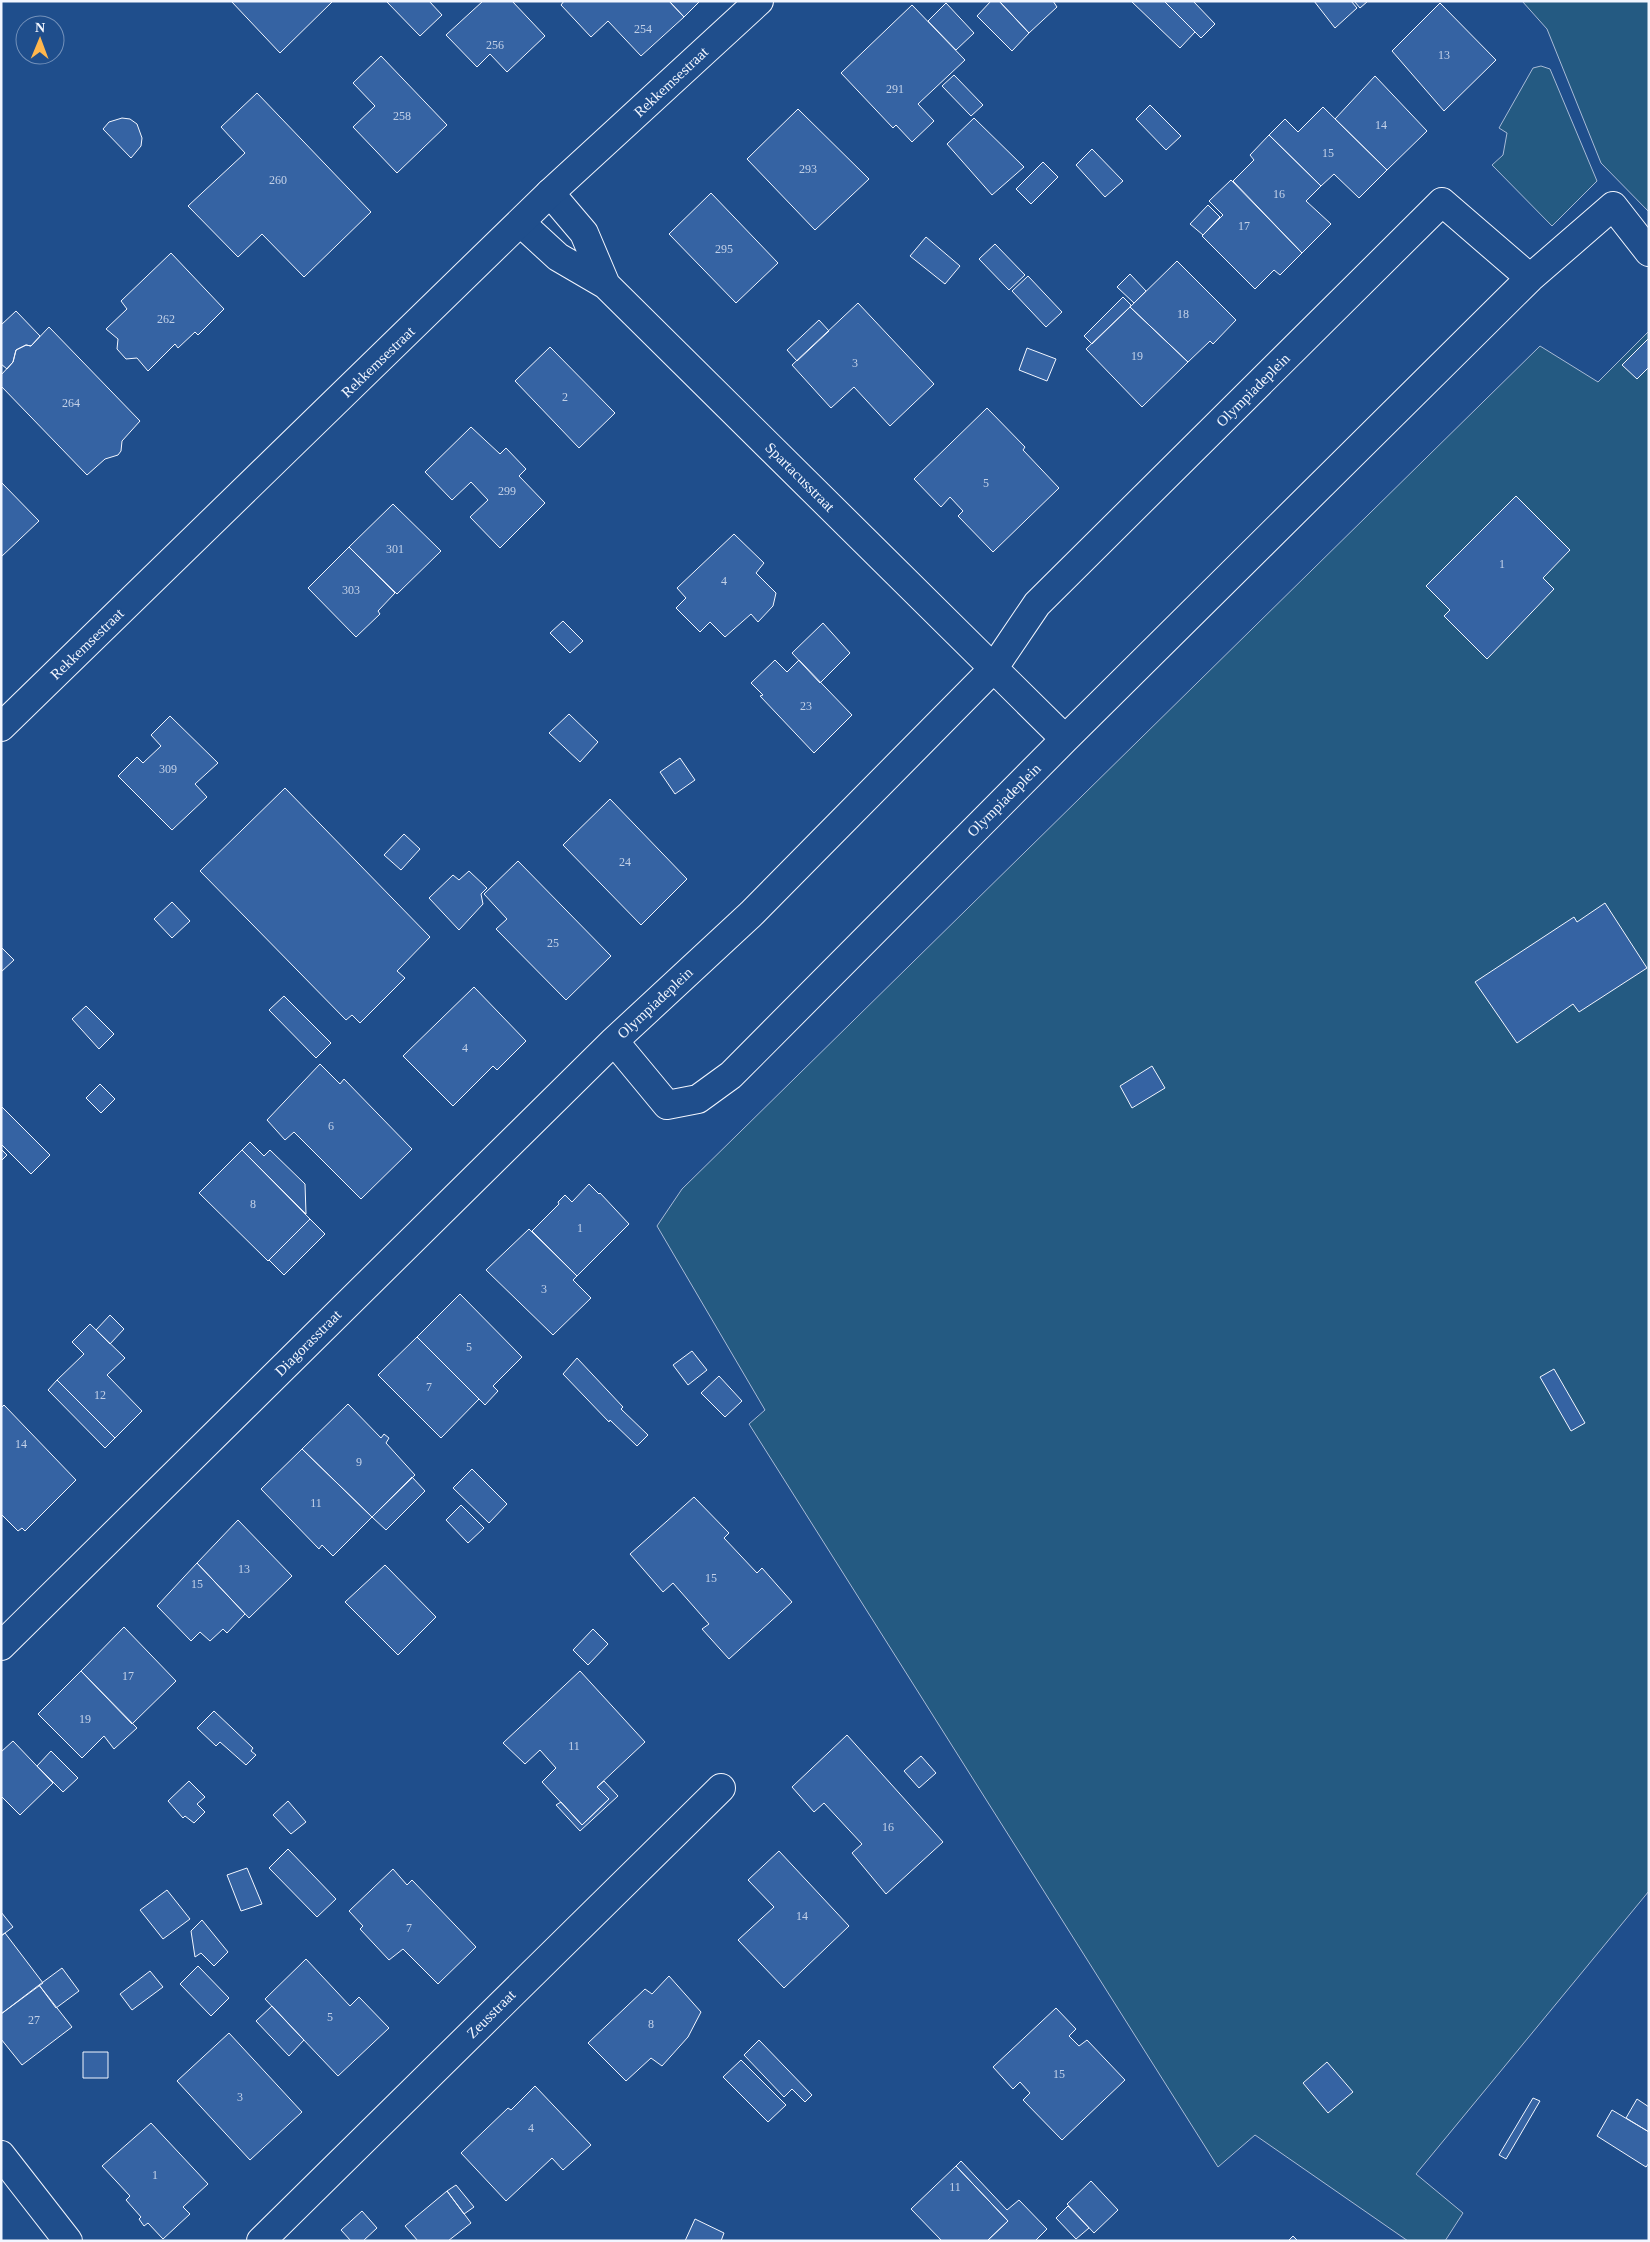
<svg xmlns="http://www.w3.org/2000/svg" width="1650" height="2242" font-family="'Times New Roman',serif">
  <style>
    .green { fill: #245a82; stroke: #a8bbd7 }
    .building { fill: #3563a3; stroke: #f2f6ff }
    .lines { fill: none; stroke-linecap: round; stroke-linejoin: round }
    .street-casing { stroke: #f2f6ff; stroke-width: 30 }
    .secondary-casing { stroke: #f2f6ff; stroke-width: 30 }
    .street { stroke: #1f4e8c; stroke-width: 28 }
    .secondary { stroke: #1f4e8c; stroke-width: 28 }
    .labels { text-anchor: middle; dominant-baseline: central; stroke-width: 4; stroke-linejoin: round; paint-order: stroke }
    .number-label { font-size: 12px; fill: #c3d1e8 }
    .street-label { font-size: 15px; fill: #f2f6ff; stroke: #1f4e8c }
  </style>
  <rect width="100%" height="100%" fill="#1f4e8c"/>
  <path class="green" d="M1522 1H1649V212L1601 163 1547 29Z
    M1541 66 1550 69 1597 181 1552 226 1492 165 1503 155 1507 133 1499 128 1533 68Z
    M1649 331V1891L1416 2174 1463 2213 1445 2241H1408L1255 2135 1218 2167 749 1424 765 1410 657 1226 682 1189 1540 346 1598 382Z"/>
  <path class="building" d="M231 1H333L280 53Z
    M386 1H429L442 15 420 36Z
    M483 1H512L545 36 507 72 490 54 477 67 446 35Z
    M564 1H669L684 17 641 56 608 21 591 37 561 5Z
    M669 1H700L684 17Z
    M991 1H999L1029 33 1012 51 977 16Z
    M999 1H1053L1057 7 1029 33Z
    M1131 1H1164L1195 32 1180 48Z
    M1164 1H1193L1215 24 1201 38Z
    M1314 1H1351L1357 8 1335 28Z
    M1354 1H1368L1360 8Z
    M946 3 974 33 956 50 928 21Z
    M1440 3 1496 60 1444 111 1392 51Z
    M912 5 965 60 918 104 934 121 912 142 896 125 893 128 841 73Z
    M381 56 447 125 397 173 353 127 375 106 353 83Z
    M954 75 983 105 971 116 942 86Z
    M1375 76 1427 131 1387 170 1335 119Z
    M257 93 371 212 304 277 262 234 238 257 188 206 245 153 221 127Z
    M1150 105 1181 136 1166 150 1136 119Z
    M1323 107 1387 170 1359 198 1334 174 1321 186 1269 135 1285 119 1298 132Z
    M798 109 869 179 815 230 747 159Z
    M122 118 130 119 137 124 142 138 141 146 131 158 103 129 109 122Z
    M974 118 1024 167 992 195 947 144Z
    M1269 135 1321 186 1306 201 1331 224 1302 253 1233 181 1254 160 1250 155Z
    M1092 149 1123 181 1105 197 1076 165Z
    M1043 162 1058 177 1031 204 1016 189Z
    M1231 180 1302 253 1280 275 1274 270 1255 289 1202 236 1223 215 1209 201Z
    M711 193 778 263 736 303 669 234Z
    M1208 205 1220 217 1203 235 1190 224Z
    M926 237 960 266 945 284 910 256Z
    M995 244 1025 275 1009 290 979 259Z
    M171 253 224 309 198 335 195 332 178 348 175 344 148 371 137 358 126 359 117 349 118 339 106 329 127 309 121 301Z
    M1177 261 1236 320 1213 344 1210 341 1188 362 1130 307Z
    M1130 274 1146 291 1134 303 1117 287Z
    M1028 276 1062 312 1046 327 1012 291Z
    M1123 297 1131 305 1130 307 1092 344 1084 336Z
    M858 303 934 384 890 426 854 387 831 408 792 365Z
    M1130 307 1188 362 1142 407 1086 349Z
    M16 311 40 336 31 346 26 345 16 350 13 362 7 369 1 364V325Z
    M819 320 829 331 797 361 787 350Z
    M49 327 140 421 122 441 121 451 118 455 105 459 87 475 1 386V375L13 362 16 350 26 345 31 346Z
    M1649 338V367L1637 379 1622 365Z
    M550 347 615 413 579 448 515 381Z
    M1027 348 1056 359 1047 381 1019 370Z
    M987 408 1025 447 1023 450 1059 488 993 552 958 516 963 511 950 497 941 507 914 479Z
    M471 427 500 454 506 448 526 469 519 476 545 503 500 548 470 517 488 500 471 482 452 500 425 472Z
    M1 482 39 521 1 557Z
    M1516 496 1570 550 1543 578 1554 589 1487 659 1444 616 1450 610 1426 586Z
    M393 504 441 551 397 594 349 547Z
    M734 534 764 563 756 573 776 593 773 606 758 622 751 614 725 637 710 622 700 632 676 608 686 598 677 588Z
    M349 547 395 593 378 611 380 614 356 637 308 588Z
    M563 621 583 641 570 653 550 633Z
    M823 623 850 653 820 683 792 653Z
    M775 660 787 672 799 660 852 715 814 753 760 696 763 695 751 683Z
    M569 714 598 742 580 762 549 733Z
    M170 716 218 763 195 784 207 797 172 830 118 776 137 757 143 763 161 746 151 735Z
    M680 758 695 780 675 794 660 772Z
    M285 788 430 937 397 971 405 978 360 1023 352 1015 346 1020 200 871Z
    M610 799 687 879 641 925 563 845Z
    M404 834 420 849 401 870 384 855Z
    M518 861 611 956 566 1000 496 929 507 919 484 894Z
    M469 871 487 888 481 894 483 904 459 930 429 898 453 875 459 880Z
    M172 902 190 921 172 938 154 919Z
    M1605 903 1647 968 1579 1012 1573 1004 1517 1043 1475 982 1574 917 1577 922Z
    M1 947 14 960 1 972Z
    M474 987 526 1041 497 1070 493 1066 453 1106 403 1056Z
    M284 996 331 1043 316 1058 269 1010Z
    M86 1006 114 1034 99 1049 72 1019Z
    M320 1064 340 1084 344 1079 412 1149 361 1199 294 1132 285 1140 267 1120Z
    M1152 1066 1165 1088 1132 1108 1120 1086Z
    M100 1084 115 1099 101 1113 86 1098Z
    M1 1106 50 1155 31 1174 1 1144Z
    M250 1142 264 1156 270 1150 305 1184 306 1214 242 1150Z
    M1 1149 7 1155 1 1161Z
    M242 1150 310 1219 268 1261 199 1193Z
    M589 1184 599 1194 600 1193 629 1224 577 1276 532 1231 559 1204 558 1202 565 1195 572 1202Z
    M310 1219 325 1234 284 1275 269 1260Z
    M529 1229 577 1276 573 1280 591 1298 553 1335 486 1270Z
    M460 1294 522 1357 493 1386 498 1391 485 1405 417 1337Z
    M110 1315 124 1329 110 1344 96 1330Z
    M90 1324 125 1358 107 1375 142 1411 115 1438 57 1380 84 1354 72 1342Z
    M417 1337 479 1399 441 1438 378 1375Z
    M692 1351 707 1370 688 1385 673 1365Z
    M577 1358 623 1407 621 1409 648 1435 637 1446 610 1420 609 1422 563 1374Z
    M1554 1369 1585 1423 1571 1431 1540 1377Z
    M719 1376 742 1401 725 1417 701 1393Z
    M57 1380 115 1438 105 1448 48 1390Z
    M348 1404 381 1438 384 1434 389 1438 386 1443 415 1475 372 1517 302 1449Z
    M4 1405 76 1480 25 1531 22 1528 18 1531 1 1514V1408Z
    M302 1449 372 1517 333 1556 322 1545 319 1549 261 1489Z
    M472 1469 507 1504 489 1523 453 1488Z
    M412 1477 425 1491 386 1530 372 1517Z
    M694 1497 729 1533 724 1538 757 1573 762 1568 792 1602 729 1659 702 1629 709 1624 673 1583 663 1592 630 1554Z
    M461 1505 484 1528 468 1543 446 1520Z
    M238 1520 292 1576 249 1618 197 1563Z
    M197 1563 245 1614 227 1633 223 1629 210 1641 200 1632 191 1641 157 1606Z
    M385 1565 436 1617 398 1655 345 1602Z
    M124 1627 176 1681 132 1724 81 1671Z
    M593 1629 608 1644 588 1665 573 1650Z
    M81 1671 137 1728 114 1749 104 1736 82 1758 38 1714Z
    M580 1671 645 1742 597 1787 609 1799 582 1825 542 1782 556 1768 540 1750 525 1764 503 1743Z
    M214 1711 253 1748 251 1751 256 1755 246 1765 220 1742 216 1746 197 1728Z
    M847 1735 943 1842 886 1894 852 1853 862 1844 824 1803 814 1812 792 1787Z
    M13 1741 53 1783 20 1815 1 1796V1752Z
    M51 1751 78 1778 63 1792 37 1766Z
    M921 1756 936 1773 919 1788 904 1771Z
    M189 1781 205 1797 197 1804 205 1812 194 1823 185 1816 183 1818 168 1801Z
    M604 1781 618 1796 580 1831 556 1805 561 1802 582 1825 609 1799 597 1787Z
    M288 1801 306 1822 291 1834 273 1815Z
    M288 1849 336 1899 317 1917 269 1868Z
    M779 1851 849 1926 784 1988 738 1940 774 1907 748 1880Z
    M247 1868 262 1904 241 1911 227 1875Z
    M393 1869 407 1885 412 1880 476 1947 438 1984 403 1949 389 1960 360 1929 363 1926 349 1911Z
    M167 1890 190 1919 163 1939 140 1910Z
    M1 1912 13 1927 1 1936Z
    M202 1920 228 1952 214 1966 201 1953 195 1957 191 1931Z
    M5 1933 43 1983 1 2014V1936Z
    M306 1959 350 2006 359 1997 389 2028 338 2076 265 1999Z
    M198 1966 229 1998 211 2016 180 1984Z
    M62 1968 79 1991 56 2008 39 1985Z
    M150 1971 163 1987 132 2010 120 1994Z
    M669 1976 701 2012 688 2037 662 2066 651 2058 626 2081 588 2043 645 1989 652 1994Z
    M39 1985 72 2027 22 2065 1 2039V2014Z
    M272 2006 304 2040 289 2056 256 2021Z
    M1056 2008 1076 2029 1069 2036 1079 2046 1087 2040 1125 2080 1062 2140 1023 2100 1030 2093 1020 2082 1013 2089 993 2067Z
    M229 2033 302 2112 250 2160 177 2081Z
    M759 2040 812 2095 805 2102 792 2089 784 2097 744 2055Z
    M83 2052H108V2078H83Z
    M741 2060 786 2105 768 2122 723 2077Z
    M1327 2062 1353 2092 1328 2113 1303 2083Z
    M535 2086 591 2145 563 2170 552 2158 506 2201 461 2153 508 2108 511 2110Z
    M1533 2098 1540 2101 1506 2159 1499 2155Z
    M1637 2099 1649 2107V2132L1626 2118Z
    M1612 2110 1649 2132V2163L1646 2167 1597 2136Z
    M151 2123 208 2184 183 2207 190 2214 163 2239 148 2223 144 2226 139 2219 141 2217 126 2200 130 2196 102 2166Z
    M961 2161 1007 2210 1019 2200 1047 2229 1035 2241H987L1008 2221 956 2166Z
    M956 2166 1008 2221 987 2241H942L911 2209Z
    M1091 2181 1118 2210 1094 2233 1067 2204Z
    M456 2185 474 2207 464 2214 447 2191Z
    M447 2191 471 2223 448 2241H418L405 2226Z
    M1068 2206 1089 2228 1076 2239 1056 2218Z
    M362 2211 377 2228 363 2241H351L341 2230Z
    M695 2219 724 2233 721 2241H685Z
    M1293 2236 1298 2241H1288Z"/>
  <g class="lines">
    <defs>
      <path id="street" d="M550 193 584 233 606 285
        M521 223 558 257 606 285 1065 739
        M1530 278 1442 202 1037 604 993 669 751 914 614 1041 667 1105 698 1099 731 1075 1065 739 1530 278 1613 206 1649 252
        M1 1646 614 1041
        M1 2155 68 2241
        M261 2241 721 1788"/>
      <path id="secondary" d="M1 727 550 193 759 1"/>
    </defs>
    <use href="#street" class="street-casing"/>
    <use href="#secondary" class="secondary-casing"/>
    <use href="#street" class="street"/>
    <use href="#secondary" class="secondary"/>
  </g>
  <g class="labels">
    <g class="number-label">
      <text x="643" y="29">254</text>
      <text x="495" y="45">256</text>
      <text x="1444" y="55">13</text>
      <text x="895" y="89">291</text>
      <text x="402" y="116">258</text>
      <text x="1381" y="125">14</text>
      <text x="1328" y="153">15</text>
      <text x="808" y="169">293</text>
      <text x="278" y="180">260</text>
      <text x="1279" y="194">16</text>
      <text x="1244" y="226">17</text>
      <text x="724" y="249">295</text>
      <text x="1183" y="314">18</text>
      <text x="166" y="319">262</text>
      <text x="1137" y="356">19</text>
      <text x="855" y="363">3</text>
      <text x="565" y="397">2</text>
      <text x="71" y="403">264</text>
      <text x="986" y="483">5</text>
      <text x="507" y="491">299</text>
      <text x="395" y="549">301</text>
      <text x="1502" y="564">1</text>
      <text x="724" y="581">4</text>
      <text x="351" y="590">303</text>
      <text x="806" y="706">23</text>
      <text x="168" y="769">309</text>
      <text x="625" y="862">24</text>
      <text x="553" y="943">25</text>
      <text x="465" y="1048">4</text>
      <text x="331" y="1126">6</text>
      <text x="253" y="1204">8</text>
      <text x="580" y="1228">1</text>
      <text x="544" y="1289">3</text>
      <text x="469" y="1347">5</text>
      <text x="429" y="1387">7</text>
      <text x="100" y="1395">12</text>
      <text x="21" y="1444">14</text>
      <text x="359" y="1462">9</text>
      <text x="316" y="1503">11</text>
      <text x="244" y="1569">13</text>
      <text x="711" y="1578">15</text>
      <text x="197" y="1584">15</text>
      <text x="128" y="1676">17</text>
      <text x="85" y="1719">19</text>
      <text x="574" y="1746">11</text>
      <text x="888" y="1827">16</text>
      <text x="802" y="1916">14</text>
      <text x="409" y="1928">7</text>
      <text x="330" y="2017">5</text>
      <text x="34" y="2020">27</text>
      <text x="651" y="2024">8</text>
      <text x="1059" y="2074">15</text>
      <text x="240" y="2097">3</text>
      <text x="531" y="2128">4</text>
      <text x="155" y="2175">1</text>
      <text x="955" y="2187">11</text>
    </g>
    <g class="street-label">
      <text transform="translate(671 82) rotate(-43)">Rekkemsestraat</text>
      <text transform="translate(378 362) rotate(-44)">Rekkemsestraat</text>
      <text transform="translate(1253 390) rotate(-45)">Olympiadeplein</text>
      <text transform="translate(800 477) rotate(45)">Spartacusstraat</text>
      <text transform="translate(87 644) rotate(-44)">Rekkemsestraat</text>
      <text transform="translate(1004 800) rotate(-45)">Olympiadeplein</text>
      <text transform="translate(655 1003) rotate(-43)">Olympiadeplein</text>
      <text transform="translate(308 1343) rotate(-45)">Diagorasstraat</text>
      <text transform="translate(491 2014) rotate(-45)">Zeusstraat</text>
    </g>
  </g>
  <rect width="1650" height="2242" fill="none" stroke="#f2f6ff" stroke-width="5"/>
  <g transform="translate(40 40) rotate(1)"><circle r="24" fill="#1f4e8c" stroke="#7391ba"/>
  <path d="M0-4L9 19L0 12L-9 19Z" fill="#ffb74d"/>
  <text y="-8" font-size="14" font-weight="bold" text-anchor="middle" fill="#f2f6ff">N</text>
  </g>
</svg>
